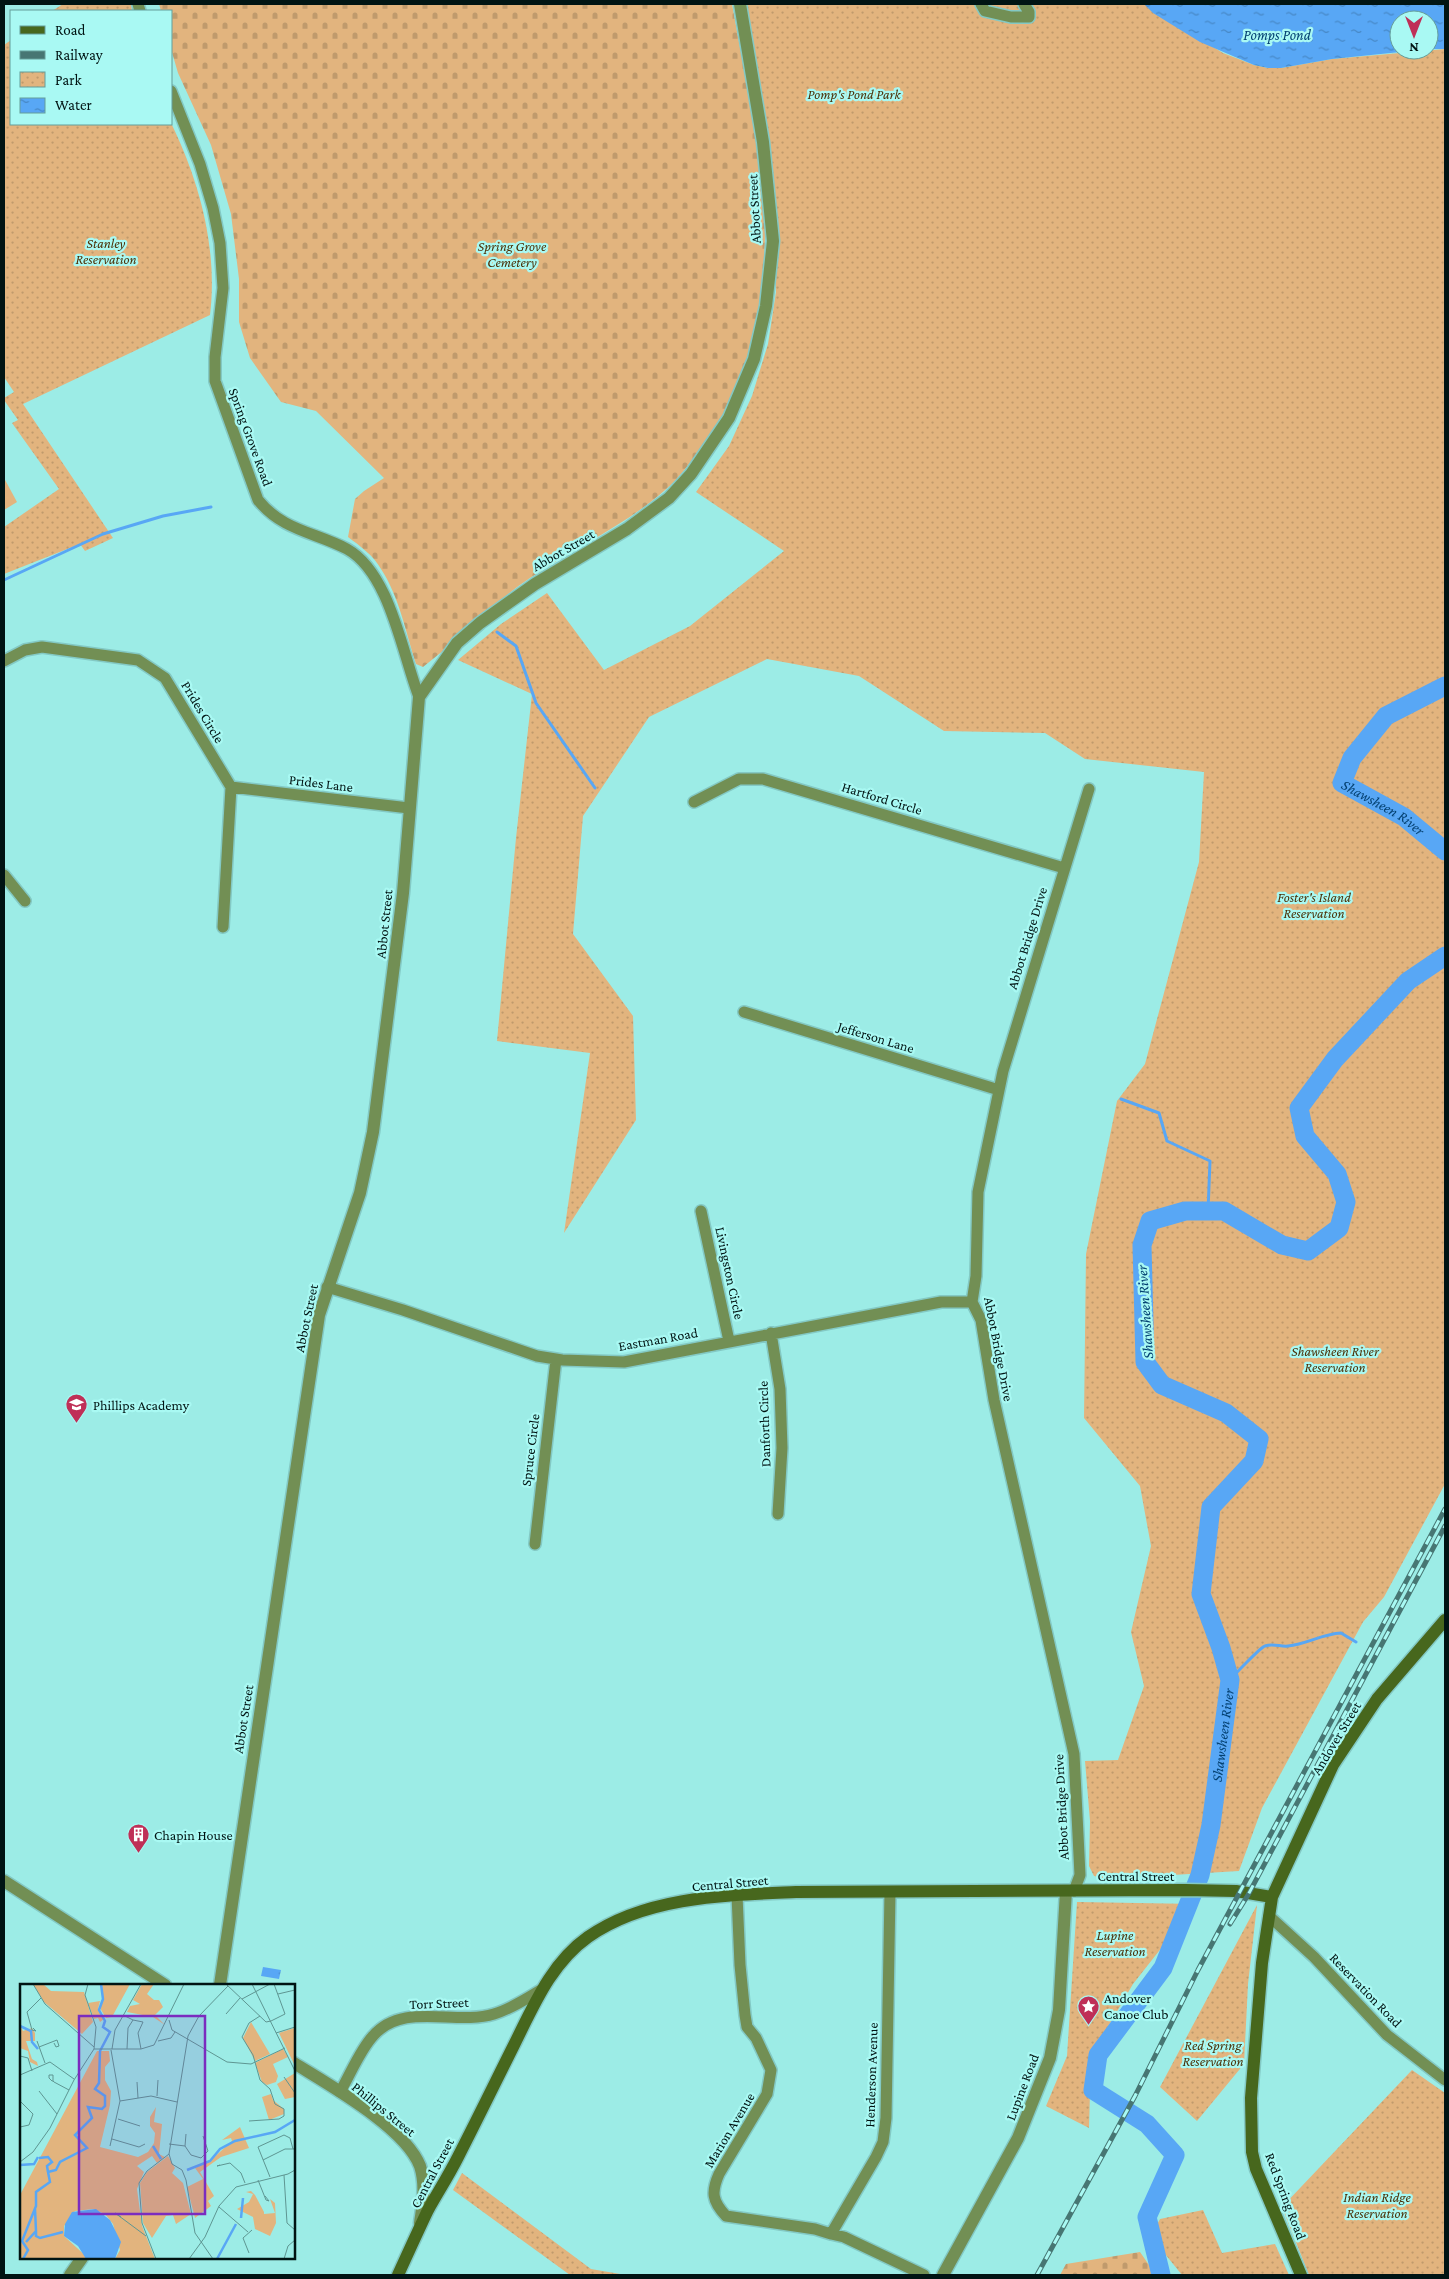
<svg xmlns="http://www.w3.org/2000/svg" width="1449" height="2279" font-family="'Crimson Pro',serif">
  <style>
    .grass { fill: #e2b47e }
    .cemetery { fill: url(#cemetery-stones) }
    .park { fill: url(#park-dots) }
    .water { fill: url(#water-ripples) }
    .lines { fill: none; stroke-linecap: round; stroke-linejoin: round }
    .stream { stroke: #58a7f5; stroke-width: 3 }
    .river { stroke: #58a7f5; stroke-width: 19 }
    .minor-casing { stroke: #83c9c4; stroke-width: 14 }
    .tertiary-casing { stroke: #83c9c4; stroke-width: 15 }
    .secondary-casing { stroke: #83c9c4; stroke-width: 15 }
    .minor { stroke: #728f54; stroke-width: 11 }
    .tertiary { stroke: #728f54; stroke-width: 12 }
    .secondary { stroke: #47671d; stroke-width: 12 }
    .rail-casing { stroke: #477673; stroke-width: 5 }
    .rail { stroke: #a9f9f3; stroke-width: 3; stroke-dasharray: 9; stroke-linecap: butt }
    .labels { text-anchor: middle; dominant-baseline: central; stroke-width: 4.5; stroke-linejoin: round; paint-order: stroke }
    .park-label { font-size: 14px; font-style: italic; fill: #4c3007; stroke: #a9f9f3 }
    .street-label { font-size: 14px; fill: #001413; stroke: #a9f9f3 }
    .poi-label { font-size: 14px; fill: #001413; stroke: #a9f9f3; text-anchor: start }
    .water-label { font-size: 15px; font-style: italic; fill: #044172; stroke: #a9f9f3 }
    .inset-river { fill: none; stroke: #58a7f5; stroke-width: 2.5 }
    .inset-road { fill: none; stroke: #5e9692; stroke-width: 1 }
    .view { fill: #7b2cbf; fill-opacity: 0.15; stroke: #7b2cbf; stroke-width: 2.5 }
    .inset-edge { fill: none; stroke: #001413; stroke-width: 2.5 }
  </style>
  <defs>
    <pattern id="cemetery-stones" width="16" height="16" patternUnits="userSpaceOnUse" patternTransform="scale(1.25)"><rect width="16" height="16" fill="#e2b47e"/><path d="M2 7V4a2 2 0 0 1 4 0v3zM10 15v-3a2 2 0 0 1 4 0v3z" fill="#c09a6c"/></pattern>
    <pattern id="park-dots" width="8" height="8" patternUnits="userSpaceOnUse" patternTransform="scale(1.25)"><rect width="8" height="8" fill="#e2b47e"/><path d="M2 2h.1M6 6h.1" fill="none" stroke="#c09a6c" stroke-width="1.8" stroke-linecap="round"/></pattern>
    <pattern id="water-ripples" width="26" height="14" patternUnits="userSpaceOnUse" patternTransform="scale(1.25)"><rect width="26" height="14" fill="#58a7f5"/><path d="M2 4q2-2 4 0t4 0M15 11q2-2 4 0t4 0" fill="none" stroke="#4687c5"/></pattern>
  </defs>
  <rect width="100%" height="100%" fill="#9cece6"/>
  <path class="grass" d="M4 478 17 502 4 510Z"/>
  <path class="cemetery" d="M159 4H732C742 60 754 117 762 174 769 226 764 307 748 357 739 387 724 415 706 441 693 458 681 477 664 491 624 526 574 548 530 578 491 604 460 639 423 667L416 664C406 633 399 596 381 569 373 555 360 546 348 537L355 499 364 491 384 478 316 411 281 402 250 358 239 322V279L231 214 211 145 178 73 171 49V11H161Z
    M1140 2252 1156 2275H1060L1066 2264Z"/>
  <path class="park" d="M63 4H131L132 11H52Z
    M746 4H1144L1223 53 1254 65 1268 68H1281L1332 59 1445 49V1484L1384 1597 1363 1622 1262 1808 1239 1871 1106 1879 1094 1876 1089 1866 1090 1821 1085 1761 1118 1760 1144 1686 1131 1632 1151 1546 1140 1486 1084 1418 1086 1254 1117 1101 1145 1064 1199 862 1204 772 1085 759 1045 733 944 731 859 676 767 659 649 717 583 816 573 934 633 1016 636 1120 564 1233 590 1053 497 1041 516 838 532 694 458 660 501 624 547 593 604 670 690 626 784 551 696 492 729 446 752 396 768 344 776 292 770 142Z
    M11 40V124L171 123C200 182 218 250 210 315L23 404 113 538 85 551 80 544 4 574V527L59 489 12 423 18 420 4 400V398L14 392 4 377V45Z
    M1077 1902 1196 1904 1133 1984 1091 2056 1089 2128 1046 2106 1067 2056Z
    M1257 1905 1248 1984 1244 2064 1197 2121 1160 2087Z
    M1412 2070 1445 2093V2275H1309L1282 2207Z
    M462 2173 591 2269 626 2275H570L453 2190Z
    M1203 2210 1222 2253 1275 2244 1289 2275H1182L1161 2249 1153 2232 1160 2219Z"/>
  <path class="water" d="M1144 4H1445V49H1429V20H1399V50H1420L1332 59 1281 68H1268L1254 65 1200 42 1153 13Z
    M263 1967 281 1970 279 1979 261 1976Z"/>
  <g class="lines">
    <path class="stream" d="M4 580 103 534 163 516 211 507
      M497 632 516 646 536 703 595 788
      M1121 1099 1159 1113 1167 1141 1210 1161 1208 1211
      M1230 1680C1234 1675 1261 1647 1265 1646 1273 1643 1281 1647 1288 1646 1307 1644 1322 1634 1341 1633L1356 1642"/>
    <g class="river">
      <path id="s1" d="M1445 686 1386 716 1352 758 1342 783 1404 817 1445 851"/>
      <path id="s2" d="M1161 2275 1147 2217 1175 2155 1147 2124 1093 2090 1098 2055 1163 1968 1200 1875 1211 1825 1230 1680 1221 1648 1201 1594 1211 1507 1254 1461 1259 1439 1226 1413 1162 1385 1145 1362 1142 1245 1150 1221 1185 1211H1224L1282 1245 1308 1251 1339 1228 1346 1202 1337 1174 1305 1136 1299 1108 1335 1059 1408 981 1445 956"/>
    </g>
    <defs>
      <path id="minor" d="M138 4 140 11
        M981 4 985 11 1011 17H1029V12L1024 4
        M171 91 200 164 213 208 220 243 223 288 215 357V381L258 500C283 531 315 532 347 549 390 573 402 653 419 697
        M4 661 25 650 42 647 138 660 165 678 231 787 223 927
        M231 787 409 808
        M694 802 739 779H763L1064 868
        M4 875 25 901
        M744 1012 999 1090
        M701 1211 729 1341
        M327 1287 403 1310 537 1356 562 1360 624 1362 941 1302H972
        M771 1333 780 1389 782 1448 778 1514
        M535 1544 556 1359
        M1074 1891 1080 1875 1074 1754 994 1400 981 1320 972 1302 976 1276 978 1192 1003 1071 1089 789
        M890 1892 886 2118 883 2142 876 2157 831 2234 844 2237 924 2275
        M737 1895 740 1965 745 2015 747 2027 756 2038 771 2070 767 2094 719 2174C711 2192 712 2201 726 2216L815 2229 831 2234
        M1269 1916 1314 1957 1387 2035 1445 2080
        M340 2092C350 2075 360 2050 373 2036 403 2001 455 2026 494 2014 511 2009 526 1999 541 1990"/>
      <path id="tertiary" d="M4 1881 165 1985
        M220 1985 319 1315 360 1193 373 1132 403 893 419 697 457 643 480 623 535 584 627 529 669 498 691 474 729 418 754 359 766 306 773 241 763 142 740 4
        M294 2063C329 2085 405 2127 420 2166 426 2185 423 2204 420 2223
        M70 2275 82 2258
        M943 2275 1018 2138 1050 2058 1059 2010 1066 1891"/>
      <path id="secondary" d="M398 2275C408 2253 418 2231 428 2210 438 2192 449 2175 458 2157 477 2120 495 2083 514 2045 533 2007 551 1963 588 1937 646 1896 727 1895 796 1892L1185 1890 1236 1891 1272 1897
        M1301 2275 1256 2169 1252 2152 1251 2098 1262 1963 1272 1897 1333 1765 1377 1699 1445 1620"/>
    </defs>
    <use href="#minor" class="minor-casing"/>
    <use href="#tertiary" class="tertiary-casing"/>
    <use href="#secondary" class="secondary-casing"/>
    <use href="#minor" class="minor"/>
    <use href="#tertiary" class="tertiary"/>
    <use href="#secondary" class="secondary"/>
    <defs>
      <path id="rail" d="M1230 1924 1248 1895 1445 1526
        M1037 2275 1135 2096 1198 1970 1445 1509"/>
    </defs>
    <use href="#rail" class="rail-casing"/>
    <use href="#rail" class="rail"/>
  </g>
  <defs>
    <symbol id="school-pin" viewBox="-11 -11 22 30"><path d="M0 17L-7.5 6A9.5 9.5 0 1 1 7.5 6Z" fill="#bf2f57" stroke="#a9f9f3"/><path d="M0-5L7-2L0 1L-7-2ZM-4 1L0 2.5L4 1V4Q0 6-4 4Z" fill="#fff"/></symbol>
    <symbol id="building-pin" viewBox="-11 -11 22 30"><path d="M0 17L-7.5 6A9.5 9.5 0 1 1 7.5 6Z" fill="#bf2f57" stroke="#a9f9f3"/><path d="M-4-6H4V6H1V3H-1V6H-4ZM-2.5-4.3h1.7v1.8h-1.7ZM.8-4.3h1.7v1.8H.8ZM-2.5-1h1.7V.8h-1.7ZM.8-1h1.7V.8H.8Z" fill="#fff"/></symbol>
    <symbol id="sight-pin" viewBox="-11 -11 22 30"><path d="M0 17L-7.5 6A9.5 9.5 0 1 1 7.5 6Z" fill="#bf2f57" stroke="#a9f9f3"/><path d="M0-6L1.8-2.2L6-1.7L2.9 1.2L3.7 5.4L0 3.3L-3.7 5.4L-2.9 1.2L-6-1.7L-1.8-2.2Z" fill="#fff"/></symbol>
  </defs>
  <g fill-rule="evenodd">
    <use href="#school-pin" x="64" y="1392" width="25" height="34"/>
    <use href="#building-pin" x="126" y="1822" width="25" height="34"/>
    <use href="#sight-pin" x="1076" y="1994" width="25" height="34"/>
  </g>
  <g class="labels">
    <g class="park-label">
      <text x="854" y="94">Pomp's Pond Park</text>
      <text x="106" y="243">Stanley<tspan x="106" dy="16">Reservation</tspan></text>
      <text x="512" y="246">Spring Grove<tspan x="512" dy="16">Cemetery</tspan></text>
      <text x="1314" y="897">Foster's Island<tspan x="1314" dy="16">Reservation</tspan></text>
      <text x="1335" y="1351">Shawsheen River<tspan x="1335" dy="16">Reservation</tspan></text>
      <text x="1115" y="1935">Lupine<tspan x="1115" dy="16">Reservation</tspan></text>
      <text x="1213" y="2045">Red Spring<tspan x="1213" dy="16">Reservation</tspan></text>
      <text x="1377" y="2197">Indian Ridge<tspan x="1377" dy="16">Reservation</tspan></text>
    </g>
    <g class="street-label">
      <text transform="translate(754 209) rotate(-93)">Abbot Street</text>
      <text transform="translate(251 437) rotate(70)">Spring Grove Road</text>
      <text transform="translate(563 550) rotate(-30)">Abbot Street</text>
      <text transform="translate(203 712) rotate(59)">Prides Circle</text>
      <text transform="translate(321 783) rotate(7)">Prides Lane</text>
      <text transform="translate(882 798) rotate(17)">Hartford Circle</text>
      <text transform="translate(384 924) rotate(-84)">Abbot Street</text>
      <text transform="translate(1027 938) rotate(-73)">Abbot Bridge Drive</text>
      <text transform="translate(876 1037) rotate(17)">Jefferson Lane</text>
      <text transform="translate(730 1273) rotate(78)">Livingston Circle</text>
      <text transform="translate(306 1318) rotate(-78)">Abbot Street</text>
      <text transform="translate(658 1339) rotate(-10)">Eastman Road</text>
      <text transform="translate(999 1349) rotate(79)">Abbot Bridge Drive</text>
      <text transform="translate(764 1424) rotate(-92)">Danforth Circle</text>
      <text transform="translate(530 1450) rotate(-83)">Spruce Circle</text>
      <text transform="translate(243 1719) rotate(-81)">Abbot Street</text>
      <text transform="translate(1336 1738) rotate(-59)">Andover Street</text>
      <text transform="translate(1061 1807) rotate(-93)">Abbot Bridge Drive</text>
      <text x="1136" y="1876">Central Street</text>
      <text transform="translate(730 1883) rotate(-5)">Central Street</text>
      <text transform="translate(1366 1990) rotate(46)">Reservation Road</text>
      <text transform="translate(439 2003) rotate(-2)">Torr Street</text>
      <text transform="translate(871 2075) rotate(-88)">Henderson Avenue</text>
      <text transform="translate(1022 2087) rotate(-69)">Lupine Road</text>
      <text transform="translate(384 2109) rotate(39)">Phillips Street</text>
      <text transform="translate(729 2130) rotate(-59)">Marion Avenue</text>
      <text transform="translate(432 2173) rotate(-62)">Central Street</text>
      <text transform="translate(1286 2196) rotate(69)">Red Spring Road</text>
    </g>
    <g class="poi-label">
      <text x="93" y="1405">Phillips Academy</text>
      <text x="154" y="1835">Chapin House</text>
      <text x="1104" y="1998">Andover<tspan x="1104" dy="16">Canoe Club</tspan></text>
    </g>
    <g class="water-label">
      <text x="1277" y="35">Pomps Pond</text>
      <text stroke="none"><textPath href="#s1" startOffset="195">Shawsheen River</textPath></text>
      <text transform="translate(1145 1312) rotate(-94)">Shawsheen River</text>
      <text stroke="none"><textPath href="#s2" startOffset="619">Shawsheen River</textPath></text>
    </g>
  </g>
  <g transform="translate(20 1984)">
    <rect width="275" height="275" fill="#9cece6"/>
    <path d="M231 38 250 70 235 77 223 54ZM274 44 275 47V82L259 49ZM263 65 268 73 253 80 258 92 256 98 247 101 242 98 235 79ZM275 89V113L265 115 257 100Z" fill="#e2b47e"/>
    <path d="M82 0H110L92 33 86 34 80 24 83 15ZM148 172 155 184 152 189 163 199 171 230 156 240 153 231 146 232 132 254 123 239 120 199 127 188Z" fill="#e2b47e"/>
    <path d="M13 0H23L31 7 64 8 73 38 62 50 24 18ZM122 0H134L127 10 134 16H139L143 23 135 31 145 41 133 33 107 28 110 22 120 20 113 16ZM80 17 78 25 84 35 80 38 78 34 74 35 68 19ZM0 41 3 47 12 44 15 49V57H6L12 75 17 78 18 82 10 78 8 67 0 64ZM77 67H89L90 77 85 83V96L91 107 90 121 80 163 118 173 128 168 134 159 135 149 130 142V133L136 123 134 138 142 140 139 170 145 173 137 179 132 172 117 182 124 188 117 205 122 242 135 275H95L100 266 93 240 85 230 73 225 55 227 44 242V252L69 275H0V211ZM251 110 253 116 264 125V130L249 136 242 113ZM220 143 229 164 201 173 180 188 194 212 188 217 191 222 175 234 167 203 183 195 175 184 190 177 212 157 211 154 202 156ZM231 207 235 211 244 228V230L255 229 250 215 255 219 256 239 250 252 235 245 233 233 217 225 229 218 233 210 226 208Z" fill="#e2b47e"/>
    <path d="M76 225 90 236 101 258 95 275H66L58 262 44 252 45 240 52 228Z" fill="#58a7f5"/>
    <path class="inset-river" d="M0 42 11 47 12 58 18 65M133 162 141 175M19 174 28 173 32 178 27 182 28 188M0 181 14 180 18 173M167 186 190 177 200 165 215 157 255 148 275 136M221 234 223 214M16 247V252L20 254 43 248M6 258 16 247 15 225M3 275 8 266 2 257 16 222V208L30 198 28 188 36 186 40 178 67 164 55 151 72 134 68 123 82 125 85 122V112L75 105 79 99 80 67 90 48 83 43 85 37 79 26 83 15 81 0M197 275 216 240"/>
    <path class="inset-road" d="M13 0 25 20 74 63M206 0 246 38 251 37M232 0 275 87M258 10 275 6M222 15 250 0M206 30 220 14M103 31 113 36 108 44 107 65M240 32 229 39 222 53 233 71 240 96 250 105 255 120 264 125M113 36 123 38 118 49 121 65M149 36 152 46 207 78 231 80 265 64M251 37 265 30 254 0M13 44 16 47 12 46 7 28 21 14M256 49 275 43M17 57 25 79M138 57 151 54 155 48M19 63 37 56 39 62 36 63 34 59M74 65H121L134 61 164 0M92 65 95 46 121 0M0 72 8 74 12 87M0 91 30 78 54 95M264 93 275 109M33 97V91H29V94L32 97H33L34 98 49 106M117 98 118 114M19 107 37 130M137 112 138 96M0 117 13 130 9 141 0 143M100 117 131 112 157 118M98 135 120 142M229 137 259 135 264 132V125M166 150 165 162 171 171 181 174 188 167 183 152M92 155 119 163 125 160M149 160 165 162M90 162 100 117 91 66M149 170 152 180 162 186 166 196 175 249 193 275M243 176 265 165H274M0 178 13 168 30 144 54 96 74 65 76 43 65 11 68 0M200 181 197 182 210 179 221 189 225 199M264 191 267 239 275 246M250 193 238 163 264 151 270 154 273 165M238 196 246 216 249 217 245 212M199 223 228 248M101 233 95 229 126 252M229 269 223 254 232 246M136 275 122 239 119 199 127 187 149 170 168 52 179 32 208 2M169 275 185 253 199 222 216 203 268 190 275 186M264 275 268 262 275 256"/>
    <path class="view" d="M59 32H185V230H59Z"/>
    <rect width="275" height="275" class="inset-edge"/>
  </g>
  <rect width="1449" height="2279" fill="none" stroke="#001413" stroke-width="10"/>
  <rect x="10" y="10" width="162" height="115" fill="#a9f9f3" stroke="#659d99"/>
  <rect x="20" y="26" width="25" height="8" fill="#47671d" stroke="#659d99"/>
  <text x="55" y="35" font-size="15" fill="#001413">Road</text>
  <rect x="20" y="51" width="25" height="8" fill="#477673" stroke="#659d99"/>
  <text x="55" y="60" font-size="15" fill="#001413">Railway</text>
  <rect x="20" y="72" width="25" height="15" fill="url(#park-dots)" stroke="#659d99"/>
  <text x="55" y="85" font-size="15" fill="#001413">Park</text>
  <rect x="20" y="98" width="25" height="15" fill="url(#water-ripples)" stroke="#659d99"/>
  <text x="55" y="110" font-size="15" fill="#001413">Water</text>
  <g transform="translate(1414 35) rotate(180)"><circle r="24" fill="#a9f9f3" stroke="#659d99"/>
  <path d="M0-4L9 19L0 12L-9 19Z" fill="#bf2f57"/>
  <text y="-8" font-size="14" font-weight="bold" text-anchor="middle" fill="#001413">N</text>
  </g>
</svg>
